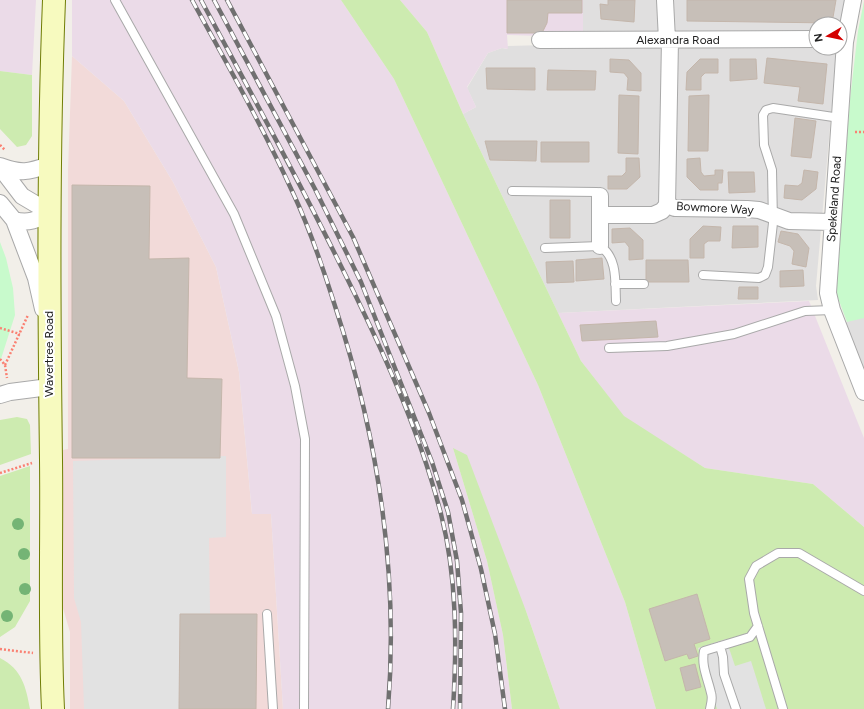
<svg xmlns="http://www.w3.org/2000/svg" width="864" height="709" font-family="Figtree,sans-serif">
  <style>
    .residential { fill: #e0dfdf }
    .commercial { fill: #f2dad9 }
    .industrial { fill: #ebdbe8 }
    .grass { fill: #cdebb0 }
    .park { fill: #c8facc }
    .parking { fill: #e2e2e2 }
    .building { fill: #c7bfb8; stroke: #c4b6ab }
    .lines { fill: none; stroke-linecap: round; stroke-linejoin: round }
    .lane-casing { stroke: #a9a9a9; stroke-width: 10 }
    .street-casing { stroke: #a9a9a9; stroke-width: 18 }
    .secondary-casing { stroke: #707d05; stroke-width: 24 }
    .path { stroke: #fa8072; stroke-width: 2.5; stroke-dasharray: 2 2; stroke-linecap: butt }
    .lane { stroke: #fff; stroke-width: 8 }
    .street { stroke: #fff; stroke-width: 16 }
    .secondary { stroke: #f7fabf; stroke-width: 22 }
    .rail-casing { stroke: #707070; stroke-width: 4.5 }
    .rail { stroke: #fff; stroke-width: 3; stroke-dasharray: 9; stroke-linecap: butt }
    .tree { fill: #74b475 }
    .labels { text-anchor: middle; dominant-baseline: central; stroke-width: 4; stroke-linejoin: round; paint-order: stroke }
    .street-label { font-size: 12px; fill: #222; stroke: #fff }
  </style>
  <rect width="100%" height="100%" fill="#f2efe9"/>
  <path class="residential" d="M583 0H845L840 27V24H816V48H837L816 286 818 300 558 313 463 114 476 107 467 88 488 53 502 48 507 49V46L583 44Z
    M864 316V381L843 323Z"/>
  <path class="commercial" d="M72 56 124 101 173 182 216 267 239 372 252 514 271 513 283 709H70V632L62 605 63 450 68 449V170Z"/>
  <path class="industrial" d="M0 0H36L32 75 0 71Z
    M72 0H341L394 79 538 385 625 602 656 709H560L526 611 453 448 487 561 503 635 512 709H283L271 514H252L239 372 216 267 173 182 124 101 72 56Z
    M400 0H583V32L542 36 507 35 508 49 502 48 488 53 467 87 476 107 463 114 427 32Z
    M809 301 864 438V527L813 484 705 468 624 417 581 361 558 313Z"/>
  <path class="grass" d="M341 0H400L427 32 463 114 581 361 624 416 705 468 813 484 864 527V709H656L625 602 538 385 394 79Z
    M0 71 32 75V136L26 145 17 147 0 129Z
    M17 417 27 419 30 425 31 454 0 465V420Z
    M453 448 467 455 526 611 560 709H512L503 635 487 561Z
    M30 466V601L15 627 0 637V476Z
    M0 658C22 669 26 687 30 709H0Z"/>
  <path class="park" d="M864 1V318L847 322 835 290 850 99 858 31Z
    M0 242 6 258 13 288 15 315 0 362Z"/>
  <path class="parking" d="M226 456V537L209 538 210 614H180L179 709H84L81 622 74 598 73 461Z
    M726 639 735 666 751 661 766 709H717L698 648Z"/>
  <path class="building" d="M507 0H582V13H548L547 23 542 33H507Z
    M608 0H635L634 22 601 19 600 4 608 5Z
    M687 0H836L832 23 687 21Z
    M767 58 827 64 823 104 798 101 800 87 764 83Z
    M610 59 629 60 641 73V91L627 90 628 78 624 73 610 72Z
    M700 59H718V73H705L701 77V90H686L687 72Z
    M730 59H756L757 79 730 81Z
    M486 68H535V90L487 89Z
    M548 70 596 71 595 90H547Z
    M619 95 639 96 638 154 618 153Z
    M709 95 708 151H688L689 96Z
    M795 118 816 121 811 158 791 156Z
    M485 141H537L536 161 490 160Z
    M541 142H589V162H541Z
    M626 158H639L640 177 627 189H608V176H622L626 172Z
    M700 158 701 172 704 176 715 175V170H723L722 183H718V190H700L687 177V159Z
    M804 170 818 172 816 189 802 200 784 198 785 185 798 186 802 183Z
    M728 172H754L755 192 729 193Z
    M72 185 150 186 149 259 189 258 187 378 222 379 220 458H72Z
    M550 200H570V238H550Z
    M703 226 721 227 720 241H708L704 244V258H690V239Z
    M733 226H758V247L732 248Z
    M630 228 643 240V259L629 260V247L625 242 612 243V229Z
    M781 231 798 234 809 248 806 267 792 264 794 251 790 246 778 242Z
    M602 258 604 279 576 281V260Z
    M646 260H688L689 282H646Z
    M573 261 574 282 547 283 546 262Z
    M803 270 804 286 780 287V271Z
    M739 287H758V299H738Z
    M656 321 658 337 582 341 580 325Z
    M697 594 710 639 694 644 698 656 689 659 687 654 665 661 649 609Z
    M180 614H257L256 709H179Z
    M695 664 701 687 686 691 680 668Z"/>
  <g class="lines">
    <defs>
      <path id="lane" d="M115 0 234 214 276 316 295 386 305 439 304 709
        M512 191 597 192 600 196
        M545 248 600 246C618 258 615 282 616 301
        M703 275 759 278 765 275 768 267 773 223 772 170 764 145 763 115 766 110 773 108 840 118
        M615 284H644
        M609 348 667 346 734 334 805 311 832 310
        M267 614 273 709
        M720 646 723 657 724 674 736 709
        M710 709C711 704 713 698 711 693 708 679 701 666 704 651L750 637 758 626
        M783 709 754 613 749 579 756 566 778 553H799L864 591"/>
      <path id="street" d="M665 0 667 40
        M853 0 845 42 828 293 832 310 864 392
        M540 40 816 39
        M0 166C22 174 28 172 49 165
        M0 167 22 196 49 212C38 220 28 224 14 220
        M600 196V246
        M0 203 14 220 36 278 43 309
        M667 205 675 208 747 209 759 210 789 221 833 222
        M600 215H653L662 211 667 205 670 40
        M0 395 10 392 49 387"/>
      <path id="secondary" d="M53 709C49 626 52 543 51 460 49 306 48 153 54 0"/>
    </defs>
    <use href="#lane" class="lane-casing"/>
    <use href="#street" class="street-casing"/>
    <use href="#secondary" class="secondary-casing"/>
    <path class="path" d="M855 132H864
      M0 145 5 150
      M0 328 20 334
      M0 359 5 365 7 378
      M5 365 28 315
      M0 473 32 463
      M0 649 33 653"/>
    <use href="#lane" class="lane"/>
    <use href="#street" class="street"/>
    <use href="#secondary" class="secondary"/>
    <defs>
      <path id="rail" d="M192 0C227 64 263 127 293 193 310 229 323 268 335 306 378 437 399 571 388 709
        M201 0C247 86 294 171 337 258 378 340 418 425 441 514 457 577 457 645 453 709
        M214 0 315 189 361 282 432 462 448 512 457 561 461 613 460 709
        M227 0 353 237 429 413 462 500 481 569 495 634 505 709"/>
    </defs>
    <use href="#rail" class="rail-casing"/>
    <use href="#rail" class="rail"/>
  </g>
  <g class="tree">
    <circle cx="18" cy="524" r="6"/>
    <circle cx="24" cy="554" r="6"/>
    <circle cx="25" cy="589" r="6"/>
    <circle cx="7" cy="616" r="6"/>
  </g>
  <g class="labels">
    <g class="street-label">
      <text x="678" y="40">Alexandra Road</text>
      <text transform="translate(834 199) rotate(-86)">Spekeland Road</text>
      <text transform="translate(715 208) rotate(3)">Bowmore Way</text>
      <text transform="translate(49 354) rotate(-90)">Wavertree Road</text>
    </g>
  </g>
  <g transform="translate(828 36) rotate(261)"><circle r="19" fill="#ffffff" stroke="#a7a7a7"/>
  <path d="M0-3L7 15L0 10L-7 15Z" fill="#d40000"/>
  <text y="-6" font-size="11" font-weight="bold" text-anchor="middle" fill="#222222">N</text>
  </g>
</svg>
